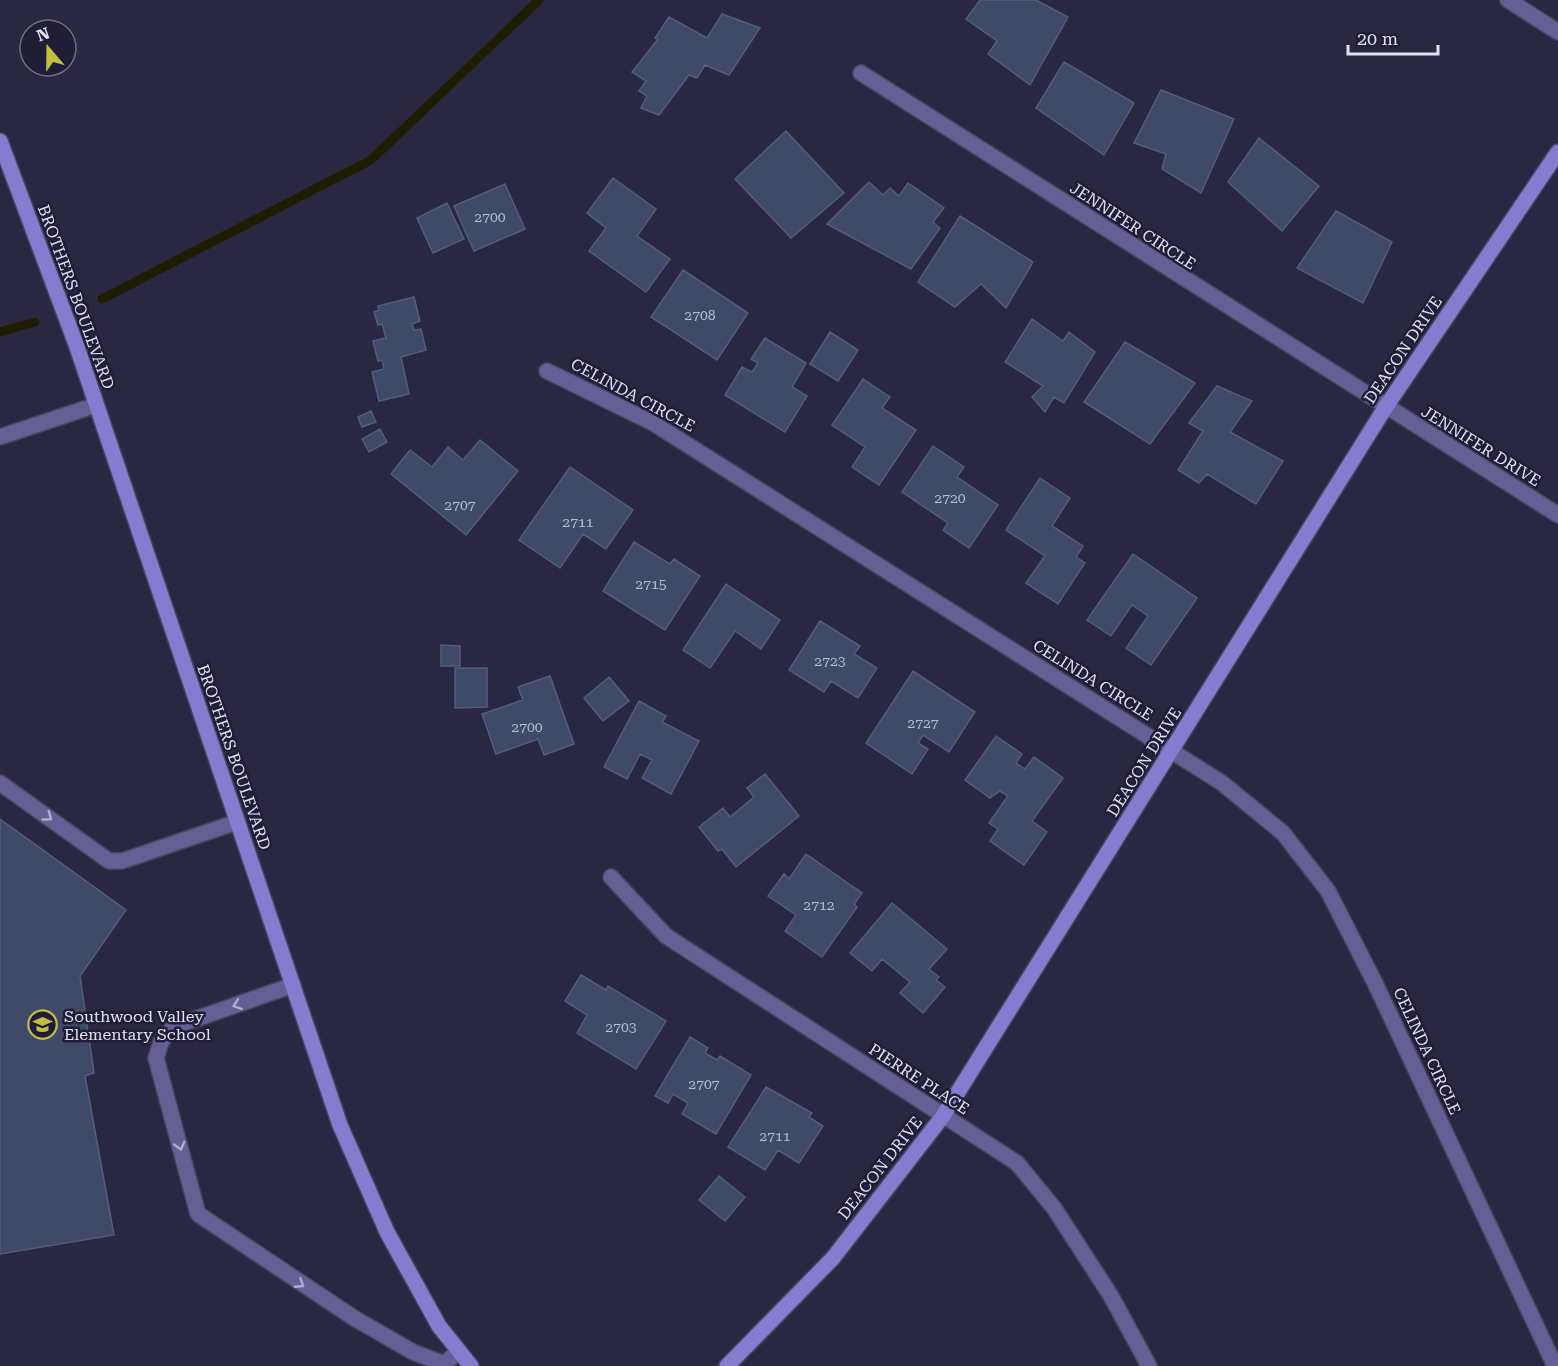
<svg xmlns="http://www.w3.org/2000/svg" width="1558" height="1366" font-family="'Roboto Serif',serif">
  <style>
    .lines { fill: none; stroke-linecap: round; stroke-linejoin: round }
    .stream { stroke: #1e1d00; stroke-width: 9 }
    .building { fill: #3e4a67; stroke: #525e7c; stroke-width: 1.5 }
    .lane-casing { stroke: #47455f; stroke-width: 18 }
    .street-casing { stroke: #47455f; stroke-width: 18 }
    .secondary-casing { stroke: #47455f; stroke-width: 18 }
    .lane { stroke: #655f94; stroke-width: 15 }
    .street { stroke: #655f94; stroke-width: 15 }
    .secondary { stroke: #857bcf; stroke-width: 15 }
    .oneway { stroke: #b0adce }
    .labels { text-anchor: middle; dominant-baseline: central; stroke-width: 5; stroke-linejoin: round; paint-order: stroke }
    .number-label { font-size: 14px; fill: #b9bbd1 }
    .street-label { font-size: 16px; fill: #e2e1f4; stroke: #201d39 }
    .poi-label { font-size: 16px; fill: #e2e1f4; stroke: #201d39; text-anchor: start }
  </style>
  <rect width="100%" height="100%" fill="#2a2743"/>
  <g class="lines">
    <path class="stream" d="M102 299 371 160 539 0
      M0 332 35 322"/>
  </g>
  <path class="building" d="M980 0H1036L1068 17 1030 85 988 54 997 41 966 19Z
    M722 14 760 28 729 75 705 65 697 78 689 75 659 115 641 108 647 96 639 91 646 81 632 72 658 39 655 38 669 17 707 38Z
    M1064 62 1134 103 1104 155 1036 108Z
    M1161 90 1234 119 1201 193 1162 169 1166 154 1134 143Z
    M786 131 844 193 791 238 735 179Z
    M1259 138 1319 186 1282 231 1228 182Z
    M613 178 656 209 637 236 670 259 646 292 589 251 606 228 587 213Z
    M869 182 883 195 890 188 899 196 908 183 944 208 933 222 940 228 911 269 827 224Z
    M505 184 525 229 474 251 454 206Z
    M447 203 464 239 433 253 417 218Z
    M1336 211 1392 242 1363 303 1297 268Z
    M960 216 1033 262 1006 308 981 284 955 307 918 282Z
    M683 270 748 313 717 360 651 317Z
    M414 297 420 321 412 324 414 330 421 329 426 350 401 357 409 394 379 401 372 372 384 369 382 360 378 361 373 341 386 338 382 324 378 325 374 312 379 310 378 306Z
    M1032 319 1063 341 1069 332 1095 352 1064 403 1054 397 1045 412 1032 397 1043 386 1005 362Z
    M830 332 858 350 838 381 810 364Z
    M765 338 806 363 792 387 807 396 785 432 725 395 742 367 752 372 758 363 751 359Z
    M1125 342 1195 383 1150 444 1084 402Z
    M863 379 890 397 882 408 916 430 879 485 852 467 865 447 832 425Z
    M1217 386 1252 401 1230 432 1283 461 1256 504 1207 474 1199 483 1178 470 1203 431 1189 423Z
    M371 411 376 422 362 427 358 417Z
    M380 429 387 442 369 452 362 439Z
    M480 440 518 471 466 535 391 474 410 450 432 467 448 447 463 460Z
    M933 446 964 467 957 477 998 505 969 548 943 530 948 523 902 492Z
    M570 467 633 510 606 549 583 534 560 568 519 540Z
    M1040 478 1070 498 1052 526 1083 546 1076 557 1085 563 1058 604 1026 583 1045 556 1006 530Z
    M634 542 670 564 674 559 700 576 665 630 603 591Z
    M1133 554 1197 598 1151 665 1126 648 1148 616 1132 605 1111 636 1087 620Z
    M726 584 780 620 761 649 735 631 710 668 683 650Z
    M820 621 860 646 854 654 877 668 858 698 831 681 824 692 789 670Z
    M441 645 460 646V666H441Z
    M455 668H487V707L455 708Z
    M913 671 975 712 949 752 923 735 918 743 928 749 912 774 866 743Z
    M550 676 574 744 544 755 538 739 496 754 482 714 523 700 518 687Z
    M609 677 629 701 603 721 584 698Z
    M639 701 666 716 662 722 699 741 671 794 642 778 652 760 640 754 627 779 604 767Z
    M996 736 1022 754 1016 763 1025 769 1034 757 1063 778 1032 821 1047 832 1024 865 990 841 998 829 989 823 1008 796 1000 791 990 798 965 780Z
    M765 774 799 816 736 867 722 849 718 851 699 827 723 808 730 817 754 797 747 788Z
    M0 819 126 910 80 976 94 1073 85 1076 114 1235 0 1254Z
    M806 854 862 893 854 904 857 907 822 957 785 931 796 915 768 896 784 874 789 879Z
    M892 903 947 949 929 969 939 977 936 980 945 987 923 1013 900 993 910 982 882 959 872 971 850 953Z
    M581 975 606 990 608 986 666 1021 636 1069 577 1033 587 1015 565 1001Z
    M690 1037 708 1048 705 1053 717 1060 720 1056 751 1075 716 1134 682 1114 688 1103 673 1094 668 1103 655 1096Z
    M766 1087 812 1113 809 1117 823 1126 799 1163 778 1150 765 1170 728 1147Z
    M719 1176 745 1197 725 1221 699 1200Z"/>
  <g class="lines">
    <defs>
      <path id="lane" d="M0 437 96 405
        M0 783 109 861H122L237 822
        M293 985 173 1027 161 1042 156 1058 198 1214 354 1318 413 1352 444 1364 459 1351"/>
      <path id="street" d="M1508 0 1558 32
        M861 73 1558 515
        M547 371 653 423 1222 783 1283 833 1328 891 1375 983 1555 1366
        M611 877 666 936 1017 1163 1054 1208 1111 1296 1149 1366"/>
      <path id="secondary" d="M0 141 77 347 340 1125 387 1232 439 1326 471 1366
        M727 1366 833 1258 943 1116 1385 408 1558 152"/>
    </defs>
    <use href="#lane" class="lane-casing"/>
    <use href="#street" class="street-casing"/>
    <use href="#secondary" class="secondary-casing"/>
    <use href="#lane" class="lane"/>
    <use href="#street" class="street"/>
    <use href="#secondary" class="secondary"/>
  </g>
  <defs><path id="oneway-chevron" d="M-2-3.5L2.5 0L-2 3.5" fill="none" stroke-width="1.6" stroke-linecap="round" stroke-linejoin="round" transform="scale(1.5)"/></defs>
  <g class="oneway">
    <use href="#oneway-chevron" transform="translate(48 817) rotate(36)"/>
    <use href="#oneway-chevron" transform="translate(237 1005) rotate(161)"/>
    <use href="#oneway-chevron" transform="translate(180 1146) rotate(75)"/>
    <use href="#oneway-chevron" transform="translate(300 1284) rotate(33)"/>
  </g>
  <defs>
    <symbol id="school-ring" viewBox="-11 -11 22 22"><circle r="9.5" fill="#201d39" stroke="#c1be40" stroke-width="1.5"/><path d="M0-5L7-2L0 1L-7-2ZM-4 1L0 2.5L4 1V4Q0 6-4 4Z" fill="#c1be40"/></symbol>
  </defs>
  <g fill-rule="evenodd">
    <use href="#school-ring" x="26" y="1008" width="33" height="33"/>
  </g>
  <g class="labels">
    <g class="number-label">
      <text x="490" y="217">2700</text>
      <text x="700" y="315">2708</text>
      <text x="950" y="498">2720</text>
      <text x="460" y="505">2707</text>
      <text x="578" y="522">2711</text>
      <text x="651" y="584">2715</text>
      <text x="830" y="661">2723</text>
      <text x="923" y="723">2727</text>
      <text x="527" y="727">2700</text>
      <text x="819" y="905">2712</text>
      <text x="621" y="1027">2703</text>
      <text x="704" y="1084">2707</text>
      <text x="775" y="1136">2711</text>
    </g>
    <g class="street-label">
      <text transform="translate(1133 226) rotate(33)">JENNIFER CIRCLE</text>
      <text transform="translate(76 297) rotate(70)">BROTHERS BOULEVARD</text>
      <text transform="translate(1403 350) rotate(-56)">DEACON DRIVE</text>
      <text transform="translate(633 395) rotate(28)">CELINDA CIRCLE</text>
      <text transform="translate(1481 446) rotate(32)">JENNIFER DRIVE</text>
      <text transform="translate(1093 680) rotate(32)">CELINDA CIRCLE</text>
      <text transform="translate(234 757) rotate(71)">BROTHERS BOULEVARD</text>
      <text transform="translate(1144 762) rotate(-58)">DEACON DRIVE</text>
      <text transform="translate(1427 1051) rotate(65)">CELINDA CIRCLE</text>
      <text transform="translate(919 1079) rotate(33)">PIERRE PLACE</text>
      <text transform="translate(880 1168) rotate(-52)">DEACON DRIVE</text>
    </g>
    <g class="poi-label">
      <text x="64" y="1016">Southwood Valley<tspan x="64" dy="18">Elementary School</tspan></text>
    </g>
  </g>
  <g transform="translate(48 48) rotate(340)"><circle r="28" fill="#201d39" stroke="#6e6b84" stroke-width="1.5"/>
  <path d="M0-4.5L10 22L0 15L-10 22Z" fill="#c1be40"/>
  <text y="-9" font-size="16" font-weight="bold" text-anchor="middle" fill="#e2e1f4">N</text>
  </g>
  <path d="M1348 45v9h90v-9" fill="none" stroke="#e2e1f4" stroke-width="3"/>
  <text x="1357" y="45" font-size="18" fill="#e2e1f4" stroke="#201d39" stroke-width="4.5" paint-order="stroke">20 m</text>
</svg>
